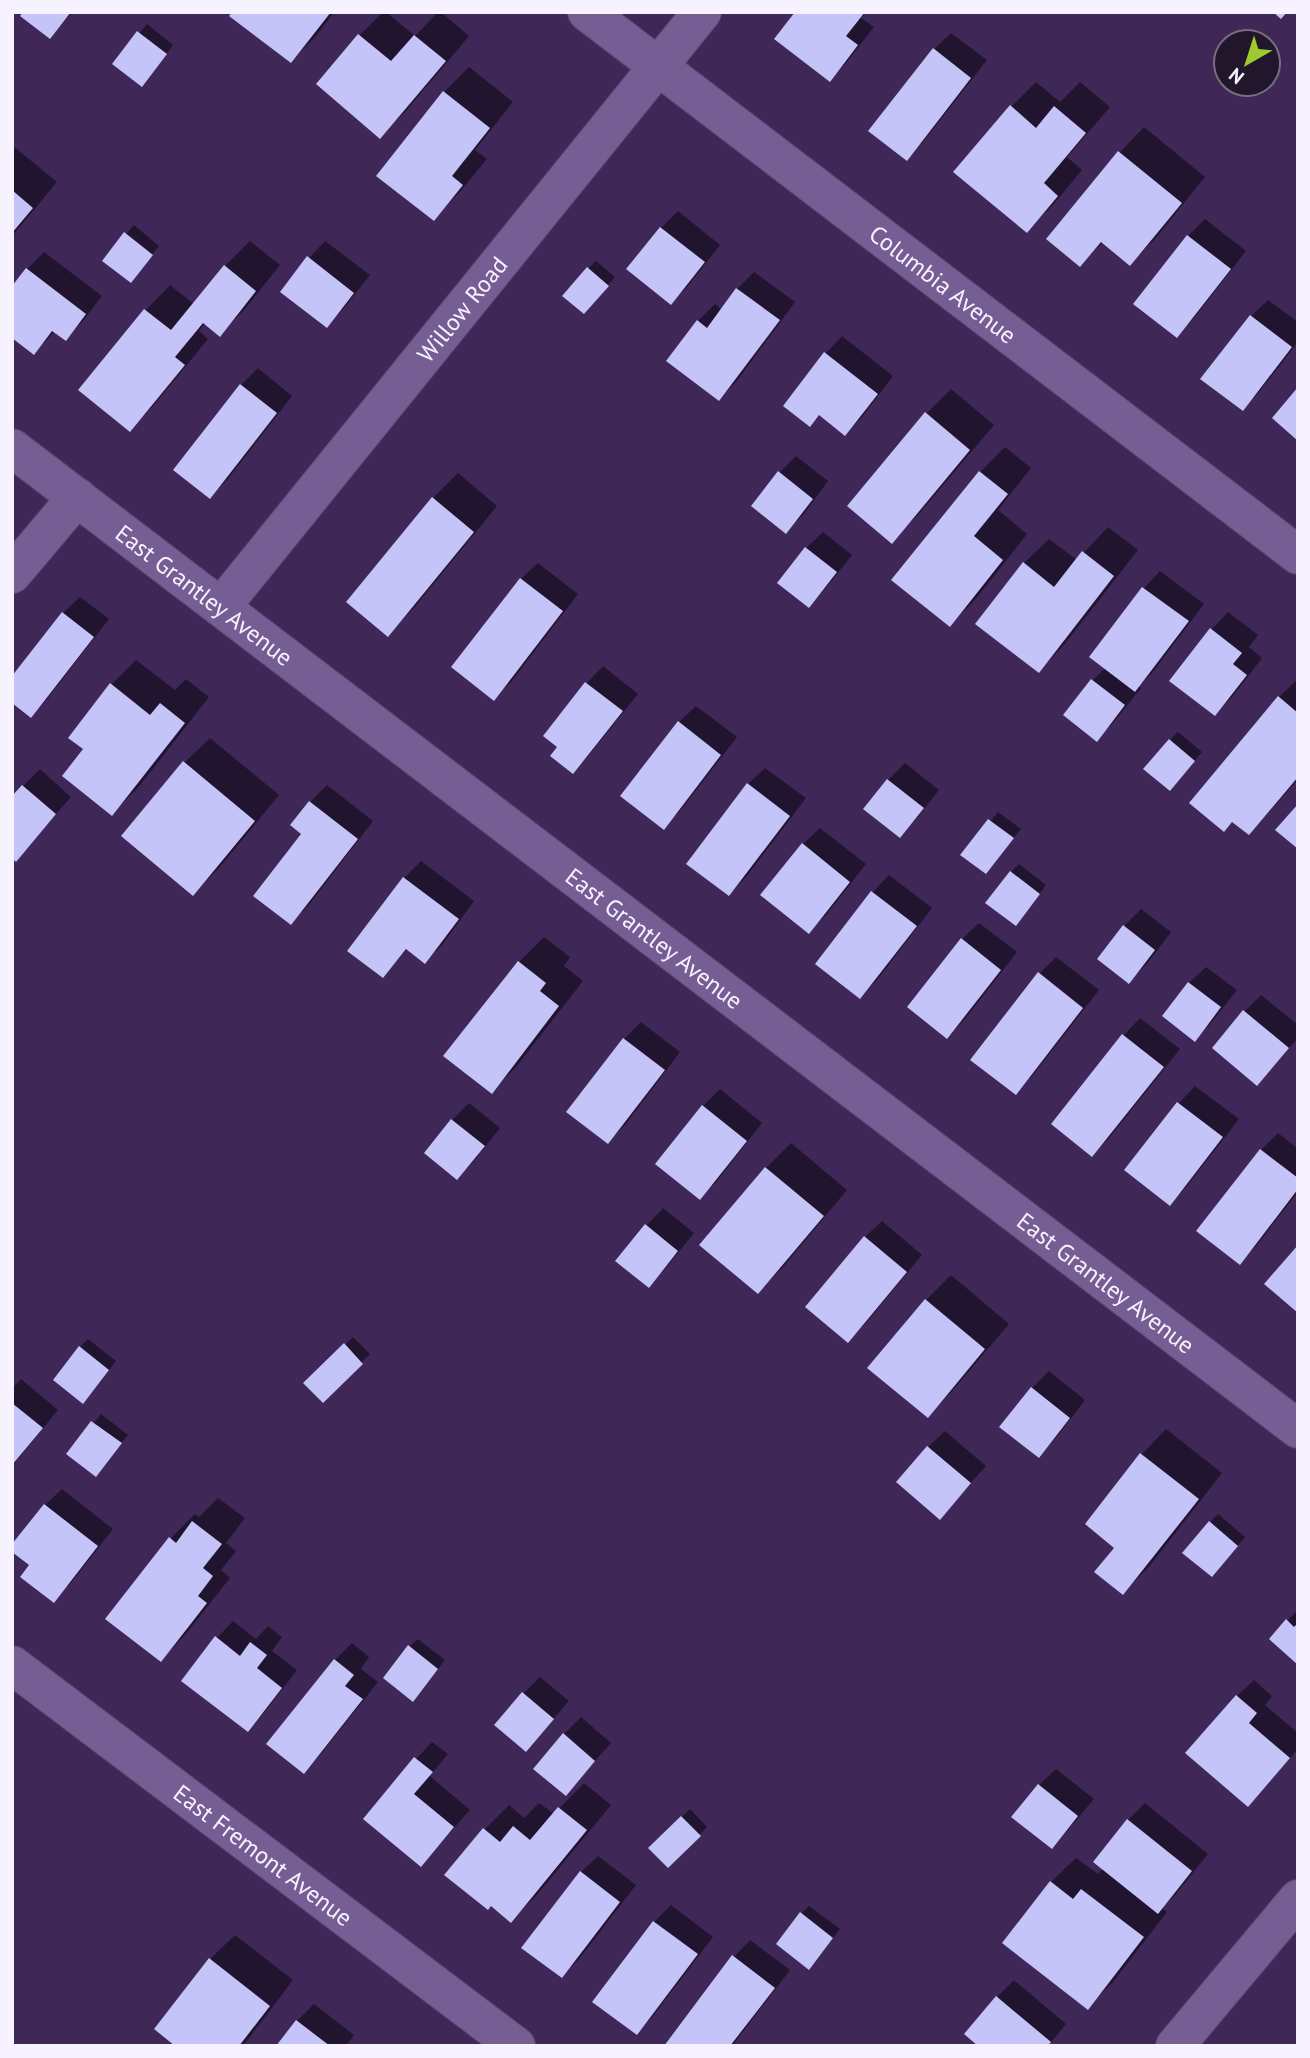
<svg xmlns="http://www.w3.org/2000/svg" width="1310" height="2058" font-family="'PT Sans',sans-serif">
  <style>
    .shadow { fill: #0007 }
    .building { fill: #c4c4f8 }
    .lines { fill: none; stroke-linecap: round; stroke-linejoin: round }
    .minor-casing { stroke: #58446b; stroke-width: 40 }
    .minor { stroke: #765d93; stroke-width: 38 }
    .labels { text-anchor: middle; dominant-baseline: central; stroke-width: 7; stroke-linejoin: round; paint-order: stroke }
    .street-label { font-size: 24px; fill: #f7f2ff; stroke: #21162c }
  </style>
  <rect width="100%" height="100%" fill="#3f2758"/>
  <path class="shadow" d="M25 12H73L50 37Z
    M234 12H334L316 36 291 61Z
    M383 12H386L415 36 438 12H441L469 36 405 112 380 136 360 35Z
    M797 12H866L861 18 874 27 846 63 830 80Z
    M147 24 173 45 150 76 114 63Z
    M951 33 987 60 923 142 907 159 934 49Z
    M469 67 513 102 475 150 487 159 458 194 433 219 444 92Z
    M1036 82 1060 102 1080 82 1110 107 1067 157 1082 170 1052 206 1027 230 1011 107Z
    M1144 127 1205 177 1155 239 1130 264 1103 242 1080 265 1048 238 1120 152Z
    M12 145 57 182 12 236Z
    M678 211 720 245 688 286 671 303 629 269 661 228Z
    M1205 219 1246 251 1194 318 1177 335 1188 236Z
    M134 225 159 246 138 273 104 260Z
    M250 241 280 265 244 310 219 335 205 323 199 331 208 339 154 405 130 430 80 390 146 310 170 285 194 304 225 266Z
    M325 241 370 275 343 309 326 326 309 258Z
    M44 252 102 296 82 322 65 339 55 331 34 353 27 269Z
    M596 261 615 277 592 304 589 268Z
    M754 272 795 302 736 382 719 399 698 321 715 304 722 310 737 289Z
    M1268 300 1298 322V342L1259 392 1242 409 1251 316Z
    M842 336 893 376 862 417 845 434 820 414 810 424 785 405 826 353Z
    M258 368 292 396 227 480 210 497 241 385Z
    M951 389 994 425 917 516 892 541 926 414Z
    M1005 447 1031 468 998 510 1027 534 975 600 950 625 894 580 980 472Z
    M796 456 828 481 803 515 786 531 780 472Z
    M458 473 497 506 413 609 388 634 433 498Z
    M1108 527 1138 550 1063 646 1039 671 1024 563 1049 539 1077 560Z
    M823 532 852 555 825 589 809 606 806 548Z
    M538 563 578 594 511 682 494 698 521 579Z
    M1160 571 1204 604 1152 673 1139 686 1141 688 1113 723 1097 739 1066 715 1093 680 1106 667 1092 657 1144 588Z
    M80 597 109 619 47 699 31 716 63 613Z
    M1228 612 1258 635 1249 647 1262 658 1232 697 1215 714 1172 681 1212 629Z
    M136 660 175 690 186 679 209 697 137 789 112 813 86 749 111 685Z
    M603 666 638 694 589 755 573 772 560 746 545 736 587 683Z
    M1298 679V779L1273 808 1248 833 1279 697Z
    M696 706 737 737 680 811 664 827 679 722Z
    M1178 732 1202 752 1178 781 1170 740Z
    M210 738 279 795 218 869 193 894 124 836 185 762Z
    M905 763 939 790 916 819 900 836 865 809 888 780Z
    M765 768 806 798 746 877 729 894 748 784Z
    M40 769 71 797 16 859 23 786Z
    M327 785 373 821 308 906 291 923 303 833 310 802Z
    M998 812 1021 829 986 872 963 854Z
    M820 828 866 864 826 915 809 932 803 844Z
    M421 861 474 901 442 945 425 961 408 948 383 976 404 878Z
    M1019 864 1046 885 1023 916 1011 872Z
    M889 875 932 908 877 980 860 997 818 964 873 892Z
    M1141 909 1171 932 1146 965 1129 981 1099 958 1124 926Z
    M979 923 1017 952 964 1020 947 1037 962 939Z
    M544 937 570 957 564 966 583 981 516 1067 492 1091 519 962Z
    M1056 957 1099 990 1032 1076 1015 1093 1040 973Z
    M1206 967 1237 990 1211 1023 1194 1040 1189 983Z
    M1261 995 1298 1025V1038L1257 1083 1245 1011Z
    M1140 1018 1180 1049 1109 1138 1092 1155 1053 1123 1124 1035Z
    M641 1022 680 1052 625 1125 608 1142 624 1039Z
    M1195 1086 1239 1119 1186 1187 1170 1204 1127 1170 1179 1103Z
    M720 1089 762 1123 717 1181 700 1197 703 1106Z
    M469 1103 500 1128 474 1161 457 1178 452 1120Z
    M1278 1133 1298 1149V1192L1256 1246 1239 1263 1261 1150Z
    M791 1143 847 1190 783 1267 758 1292 702 1245 766 1168Z
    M663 1208 694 1233 665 1269 648 1286 617 1261 647 1225Z
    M882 1221 922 1255 865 1324 848 1341 865 1237Z
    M951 1275 1009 1324 952 1391 928 1416 870 1368 926 1300Z
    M353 1337 370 1354 323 1400 306 1383Z
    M88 1339 116 1361 91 1394 80 1347Z
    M1049 1371 1085 1400 1055 1439 1039 1456 1032 1388Z
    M21 1379 58 1410 12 1466V1388Z
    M101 1414 128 1435 96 1475 68 1454Z
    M1166 1429 1222 1473 1148 1568 1123 1592 1116 1548 1142 1454Z
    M945 1431 986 1466 940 1517 928 1447Z
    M62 1489 113 1529 70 1584 53 1601 31 1565 45 1505Z
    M218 1498 245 1518 226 1543 236 1551 221 1570 230 1578 185 1635 161 1660 170 1539 195 1514 199 1517Z
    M1218 1514 1245 1537 1220 1567 1210 1522Z
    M1298 1610V1662L1287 1621Z
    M233 1621 256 1639 268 1626 282 1637 272 1651 297 1670 264 1713 248 1730 217 1638Z
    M418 1639 445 1660 421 1691 410 1646Z
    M352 1643 369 1657 361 1669 378 1682 320 1755 304 1772 269 1744 335 1660Z
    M540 1677 569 1701 526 1750 523 1694Z
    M1254 1680 1272 1696 1265 1705 1298 1733V1749L1264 1788 1237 1696Z
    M581 1717 611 1743 565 1794 564 1734Z
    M432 1742 448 1754 430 1776 470 1810 421 1865 365 1818 416 1759Z
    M1056 1769 1094 1799 1068 1830 1052 1847 1039 1785Z
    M584 1783 611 1805 536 1896 511 1920 484 1830 509 1805 524 1818 539 1803 554 1814Z
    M1145 1803 1208 1854 1175 1895 1162 1908 1167 1912 1113 1982 1088 2007 1051 1882 1076 1858 1098 1874 1104 1868 1128 1820Z
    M690 1809 707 1827 668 1866 650 1848Z
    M598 1856 636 1885 579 1959 562 1976 581 1872Z
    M671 1905 713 1937 653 2016 637 2033 654 1922Z
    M809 1906 840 1929 817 1959 801 1914Z
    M235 1935 293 1980 243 2046H178L210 1959Z
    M750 1940 790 1970 732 2046H666L734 1957Z
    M1014 1980 1066 2024 1048 2046H980L967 2034 997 1997Z
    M314 2004 354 2035 346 2046H278L297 2021Z"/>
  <path class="building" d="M23 12H71L50 39 20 16Z
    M232 12H331L291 63 229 16Z
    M795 12H865L846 36 858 45 830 82 774 39Z
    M1273 12H1287L1281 19Z
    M137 31 167 54 142 87 112 64Z
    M358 34 391 61 414 35 446 61 380 139 316 84Z
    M933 48 971 78 907 161 868 131Z
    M443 91 490 128 452 176 463 185 434 221 376 176Z
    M1010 105 1036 128 1054 106 1086 133 1044 183 1058 196 1027 233 953 172Z
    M1118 151 1182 203 1130 266 1101 242 1080 267 1046 239Z
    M12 190 33 208 12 233Z
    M660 227 705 262 671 305 626 269Z
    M124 232 153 255 131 283 102 261Z
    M1187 235 1231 269 1177 338 1133 304Z
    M307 256 354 293 327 328 280 292Z
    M224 265 256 291 220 337 203 323 175 357 185 365 130 432 78 390 144 309 171 330Z
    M587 267 609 286 584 314 562 296Z
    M26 268 86 314 66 341 52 331 34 355 12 338V286Z
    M736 288 780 320 719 401 666 361 697 320 707 328Z
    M1250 315 1292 347 1243 411 1200 379Z
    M824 352 878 394 845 436 819 415 810 427 783 406Z
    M240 384 277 413 210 499 173 470Z
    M1298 387V441L1272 418Z
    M925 412 970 450 892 544 847 506Z
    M778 471 813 499 786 534 751 506Z
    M979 471 1008 494 974 536 1003 560 950 627 891 580Z
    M432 497 474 532 388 637 346 602Z
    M805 547 837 572 809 608 777 583Z
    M1082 551 1114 576 1039 673 975 624 1023 562 1054 587Z
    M520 578 563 611 494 701 451 667Z
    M1142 587 1189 621 1135 692 1089 657Z
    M62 612 94 637 31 718 12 703V676Z
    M1210 628 1242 653 1233 664 1247 675 1215 716 1169 681Z
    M1091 679 1125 705 1097 742 1063 715Z
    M585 682 623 711 573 774 550 756 557 747 543 736Z
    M110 683 150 715 160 703 185 723 112 816 62 776 83 749 68 738Z
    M1278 696 1298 713V777L1249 835 1232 822 1224 832 1189 803Z
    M678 721 721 755 664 830 620 796Z
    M1169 739 1195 761 1170 791 1143 769Z
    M183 761 255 821 193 896 121 836Z
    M887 779 924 808 900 838 863 809Z
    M747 783 790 816 729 896 686 864Z
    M22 785 56 814 16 862 12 858V796Z
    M309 801 358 839 291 925 253 896 301 834 290 825Z
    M1298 804V849L1275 830Z
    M988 819 1014 838 986 874 960 855Z
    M802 843 850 882 809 934 760 895Z
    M1010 871 1040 894 1016 926 985 903Z
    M403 877 459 919 425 964 406 949 383 978 347 951Z
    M871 891 917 926 860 999 815 964Z
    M1123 925 1155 950 1129 984 1097 959Z
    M961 938 1001 970 947 1039 907 1007Z
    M518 961 546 983 540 991 559 1006 492 1094 443 1056Z
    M1038 972 1083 1008 1016 1095 970 1060Z
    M1188 982 1221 1007 1195 1042 1162 1016Z
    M1243 1010 1289 1048 1257 1086 1212 1048Z
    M1122 1034 1164 1067 1092 1157 1051 1124Z
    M623 1038 665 1070 608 1144 566 1112Z
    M1177 1102 1223 1137 1170 1206 1124 1170Z
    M702 1105 747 1141 700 1200 655 1164Z
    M451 1119 485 1146 457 1180 424 1153Z
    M1260 1149 1298 1178V1189L1240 1265 1196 1231Z
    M765 1167 824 1216 758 1294 699 1245Z
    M645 1224 678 1251 649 1288 615 1261Z
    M864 1236 907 1272 848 1343 805 1307Z
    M1298 1245V1313L1264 1284Z
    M925 1299 985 1349 928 1418 867 1368Z
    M344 1343 363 1364 323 1403 303 1383Z
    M79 1346 109 1370 83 1404 53 1380Z
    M1031 1387 1070 1418 1039 1458 999 1427Z
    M12 1403 43 1428 12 1465Z
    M91 1421 122 1443 96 1477 66 1454Z
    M927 1446 971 1483 940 1520 896 1482Z
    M1140 1453 1199 1499 1123 1595 1094 1572 1114 1548 1085 1524Z
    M44 1504 98 1546 54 1603 20 1577 29 1565 12 1552V1544Z
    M192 1521 222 1544 203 1568 213 1576 198 1596 207 1603 161 1662 105 1619 169 1537 176 1543Z
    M1209 1521 1238 1546 1212 1577 1182 1553Z
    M1286 1619 1294 1627 1298 1623V1665L1269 1639Z
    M215 1636 240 1656 250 1642 267 1655 257 1668 282 1688 248 1732 181 1681Z
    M408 1645 438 1669 413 1702 383 1678Z
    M334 1659 354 1675 345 1686 363 1699 304 1774 266 1744Z
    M522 1692 554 1719 526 1752 494 1725Z
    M1236 1695 1257 1713 1249 1723 1290 1758 1248 1807 1185 1753Z
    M563 1733 595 1761 566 1796 533 1769Z
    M414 1757 433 1772 414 1794 454 1827 421 1867 363 1819Z
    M1038 1784 1078 1816 1052 1849 1011 1817Z
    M558 1807 587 1830 511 1923 491 1906 488 1910 444 1875 483 1828 500 1842 513 1826 530 1840Z
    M681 1816 701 1836 668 1868 648 1848Z
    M1127 1819 1192 1871 1158 1914 1093 1862Z
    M580 1871 620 1902 562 1978 521 1948Z
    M1050 1881 1073 1899 1081 1889 1144 1937 1088 2010 1002 1943Z
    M800 1912 833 1938 809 1970 776 1944Z
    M653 1921 698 1954 637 2035 592 2002Z
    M732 1955 775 1988 730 2046H664Z
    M209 1958 270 2006 239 2046H175L154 2029Z
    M996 1996 1051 2042 1048 2046H978L964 2034Z
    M296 2020 330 2046H276Z"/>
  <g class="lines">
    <defs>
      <g id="minor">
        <path id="s1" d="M587 12 1298 555"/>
        <path id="s2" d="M12 448 1298 1429"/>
        <path d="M12 574 77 497"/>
        <path id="s3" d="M221 607 702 12"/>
        <path id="s4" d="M12 1665 516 2046"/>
        <path d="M1175 2046 1298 1899"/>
      </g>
    </defs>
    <use href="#minor" class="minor-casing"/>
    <use href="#minor" class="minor"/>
  </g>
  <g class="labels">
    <g class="street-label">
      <text stroke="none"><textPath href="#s1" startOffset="448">Columbia Avenue</textPath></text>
      <text stroke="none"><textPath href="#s3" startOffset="383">Willow Road</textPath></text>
      <text stroke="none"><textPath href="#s2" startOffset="242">East Grantley Avenue</textPath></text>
      <text stroke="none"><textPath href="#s2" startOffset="808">East Grantley Avenue</textPath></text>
      <text stroke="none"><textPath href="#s2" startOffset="1376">East Grantley Avenue</textPath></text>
      <text stroke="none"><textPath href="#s4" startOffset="315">East Fremont Avenue</textPath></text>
    </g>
  </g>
  <rect width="1310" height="2058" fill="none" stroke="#f7f2ff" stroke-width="28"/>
  <g transform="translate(1247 63) rotate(219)"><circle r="33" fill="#21162c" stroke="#776e80" stroke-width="2"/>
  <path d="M0-5L12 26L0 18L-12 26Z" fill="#9eca2e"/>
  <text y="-10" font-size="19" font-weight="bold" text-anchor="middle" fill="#f7f2ff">N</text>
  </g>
</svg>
